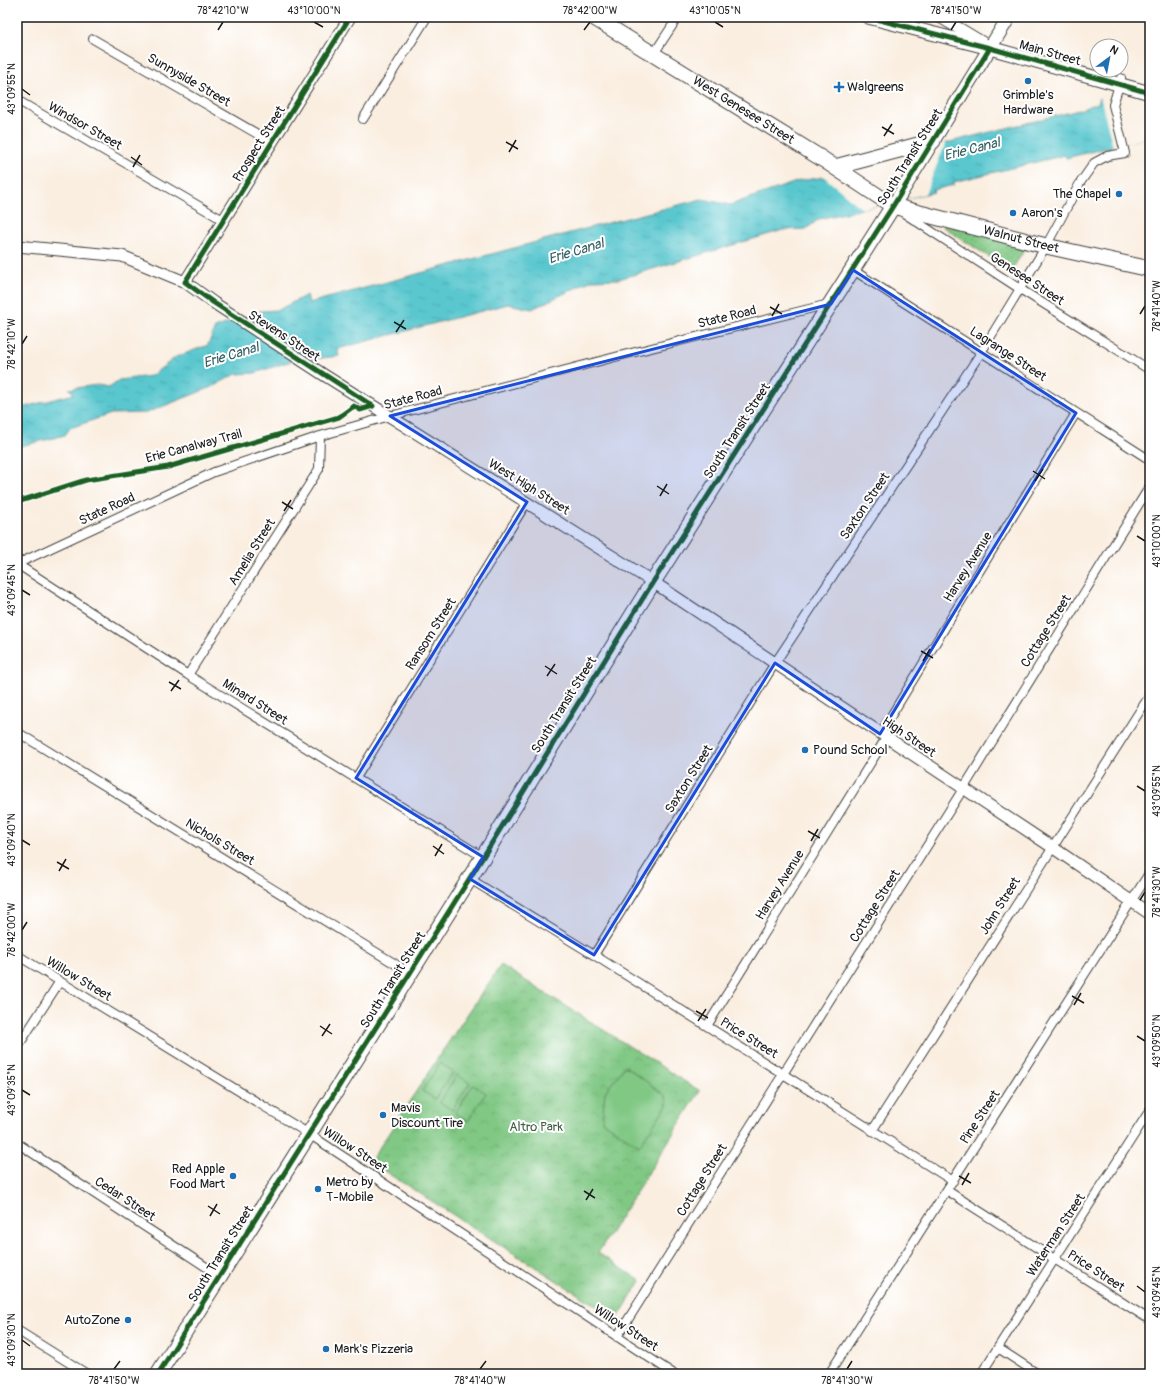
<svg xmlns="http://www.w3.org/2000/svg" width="1167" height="1391" font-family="Pangolin,sans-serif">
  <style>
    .grass { fill: url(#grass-dots); stroke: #4e7250 }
    .park { fill: url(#park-crowns); stroke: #4e7250 }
    .pitch { fill: #80c884; stroke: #4e7250 }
    .water { fill: url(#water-ripples); stroke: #3b7276 }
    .pier { fill: #faeee0 }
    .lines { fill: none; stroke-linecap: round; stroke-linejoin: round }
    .street-casing { stroke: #3d3c39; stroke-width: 10 }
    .secondary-casing { stroke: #3d3c39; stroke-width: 13 }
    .primary-casing { stroke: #3d3c39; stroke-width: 15 }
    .highway-casing { stroke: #3d3c39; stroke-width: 17 }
    .street { stroke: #fff; stroke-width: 8 }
    .secondary { stroke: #fff; stroke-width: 11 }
    .primary { stroke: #fff; stroke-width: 13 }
    .highway { stroke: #fff; stroke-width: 15 }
    .cycleway-casing { stroke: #fff; stroke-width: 8 }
    .cycleway { stroke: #1b5e20; stroke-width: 5 }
    .marked { fill: #1d4ed8; fill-opacity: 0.2; stroke: #1d4ed8; stroke-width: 3; stroke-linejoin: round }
    .ticks { fill: none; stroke: #1c1c1c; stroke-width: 1.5 }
    .poi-dot { fill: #1f6fb2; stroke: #fff; stroke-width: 1.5 }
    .labels { text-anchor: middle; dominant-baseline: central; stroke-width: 4; stroke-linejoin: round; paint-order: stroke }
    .street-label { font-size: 13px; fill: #1c1c1c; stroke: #fff }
    .poi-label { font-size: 13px; fill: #1c1c1c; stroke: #fff; text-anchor: start }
    .park-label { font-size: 13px; fill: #446146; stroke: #fff }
    .water-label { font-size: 14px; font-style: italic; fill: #356064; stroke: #fff }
    .neatline { fill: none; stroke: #1c1c1c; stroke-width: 1.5 }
    .ticks-label { font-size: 10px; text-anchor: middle; fill: #1c1c1c }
  </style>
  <defs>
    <pattern id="grass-dots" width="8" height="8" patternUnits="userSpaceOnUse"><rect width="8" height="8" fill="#80c884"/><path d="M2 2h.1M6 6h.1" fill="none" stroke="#6eab71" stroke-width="1.8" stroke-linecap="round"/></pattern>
    <pattern id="park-crowns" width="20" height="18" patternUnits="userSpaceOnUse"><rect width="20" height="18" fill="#80c884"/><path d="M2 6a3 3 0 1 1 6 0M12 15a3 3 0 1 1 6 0" fill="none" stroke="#6eab71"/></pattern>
    <pattern id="water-ripples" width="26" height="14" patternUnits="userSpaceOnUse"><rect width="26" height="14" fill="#5ac7cf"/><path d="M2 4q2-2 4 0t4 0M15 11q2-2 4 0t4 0" fill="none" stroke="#4eaab1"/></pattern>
  </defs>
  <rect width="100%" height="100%" fill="#fff"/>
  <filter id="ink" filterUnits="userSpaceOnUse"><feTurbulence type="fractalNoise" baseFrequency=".025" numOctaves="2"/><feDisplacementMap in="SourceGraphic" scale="8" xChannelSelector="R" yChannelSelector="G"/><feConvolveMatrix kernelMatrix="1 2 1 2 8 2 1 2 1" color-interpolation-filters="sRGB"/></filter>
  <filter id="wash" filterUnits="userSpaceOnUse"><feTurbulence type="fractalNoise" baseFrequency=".012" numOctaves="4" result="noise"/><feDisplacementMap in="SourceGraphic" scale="16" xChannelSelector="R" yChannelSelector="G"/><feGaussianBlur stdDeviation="0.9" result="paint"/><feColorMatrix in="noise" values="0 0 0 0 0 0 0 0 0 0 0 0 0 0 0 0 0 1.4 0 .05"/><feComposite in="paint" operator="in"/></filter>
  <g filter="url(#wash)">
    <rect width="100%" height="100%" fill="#faeee0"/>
    <path class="grass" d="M946 225 1023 246 1025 249 1011 271 943 227Z"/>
    <path class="park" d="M501 965 700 1091 598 1253 641 1281 617 1319 370 1162 441 1053Z"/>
    <path class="pitch" d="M440 1063 453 1072 435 1099 422 1091Z
      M625 1066 666 1096 667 1105 639 1146 602 1121 605 1092Z
      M457 1075 470 1083 452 1110 439 1102Z
      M473 1085 486 1093 468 1121 455 1113Z"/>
    <path class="water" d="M1150 86V137L1066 158 1065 155 954 182V185L933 190 934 192 819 219 806 229 783 230 619 279 592 280 532 309 508 304 337 349 339 356 288 362 255 373 236 374 212 387 146 413 111 414 70 428 65 435 17 447V409L74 394 69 389 97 385 109 387 119 380 151 376 176 357 208 345 215 328 260 311 278 310 307 295 309 303 596 226 702 199 730 205 799 181 824 177 950 142 1079 110 1098 103 1100 98Z"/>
    <path class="pier" d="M1150 84V137L1113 147 1100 96Z
      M947 140 925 194 862 209 822 175Z"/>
  </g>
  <g filter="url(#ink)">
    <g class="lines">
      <defs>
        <path id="street" d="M340 17 347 21
          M93 39 273 143
          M653 55 678 17
          M17 100 223 220
          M363 119 427 17
          M905 214 1020 289 1150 370
          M853 270 1150 460
          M17 564 214 472 320 436 390 416 619 356 829 304
          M17 564 188 675 483 857
          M188 675 319 469 320 436
          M17 732 410 973
          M880 734 1076 413
          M356 778 527 502
          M470 879 594 955 953 1181
          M17 955 309 1134 674 1374
          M594 955 775 663 982 351 1046 246 1080 183 1094 163 1107 156 1125 153 1113 105 1121 78
          M707 1026 886 738
          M17 1048 60 981
          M872 1131 1150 695
          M17 1143 220 1276
          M948 1191 1150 1320
          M17 1330 87 1374
          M617 1337 963 789 1150 486
          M998 1348 1038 1374
          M829 1374 1150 872
          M981 1374 1150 1110"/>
        <path id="secondary" d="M940 17 985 44
          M17 246 122 256 185 282 214 303 324 375 653 582 1052 847 1150 914
          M185 282 350 17"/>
        <path id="primary" d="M868 17 990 48 1150 93
          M893 206 1009 17"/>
        <g id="highway">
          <path id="s1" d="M593 17 824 160 893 206 1046 246 1150 269"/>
          <path d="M835 167 933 141"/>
          <path d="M158 1374 483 857 653 582 893 206"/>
        </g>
      </defs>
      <use href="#street" class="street-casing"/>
      <use href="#secondary" class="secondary-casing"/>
      <use href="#primary" class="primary-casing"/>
      <use href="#highway" class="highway-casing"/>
      <use href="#street" class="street"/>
      <use href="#secondary" class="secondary"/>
      <use href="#primary" class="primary"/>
      <use href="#highway" class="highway"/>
      <defs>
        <path id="cycleway" d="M350 17 185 282 214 303 373 406
          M868 17 990 48 1150 93
          M17 502 86 480 168 467 339 417 354 406 360 410 373 406
          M158 1374 483 857 653 582 893 206 990 48"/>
      </defs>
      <use href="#cycleway" class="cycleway-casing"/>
      <use href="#cycleway" class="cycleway"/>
    </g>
  </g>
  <path class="marked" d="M853 270 1076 413 880 734 775 663 594 955 470 879 483 857 356 778 527 502 390 416 831 304Z"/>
  <path class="ticks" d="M314 22 323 27M715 22 723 27M218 30 223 22M584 30 590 22M951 30 956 22M22 89 30 95M882 127 894 134M884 136 892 124M506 142 518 149M509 152 516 140M131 157 142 165M133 167 140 155M770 307 782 314M1140 314 1145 306M772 316 779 304M394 322 406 329M396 332 404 320M22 344 27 336M1033 471 1045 479M1035 481 1043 469M657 486 669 494M660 496 667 484M282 502 293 509M284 511 291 500M1137 536 1145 541M22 590 30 595M921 651 933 658M923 661 930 649M545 666 557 674M547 676 555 664M169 682 181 689M171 691 179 680M1137 786 1145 791M808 831 820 838M22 840 30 845M811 841 818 829M433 846 444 854M435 856 442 844M57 862 69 869M59 871 66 859M1140 900 1145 892M22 930 27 922M1072 996 1084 1003M1074 1005 1081 993M696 1011 708 1018M698 1021 706 1009M320 1026 332 1034M322 1036 330 1024M1137 1036 1145 1041M22 1090 30 1095M959 1176 971 1183M962 1185 969 1173M584 1191 595 1198M586 1200 593 1189M208 1206 220 1214M210 1216 217 1204M1137 1286 1145 1292M22 1340 30 1346M114 1369 120 1361M480 1369 486 1361M847 1369 852 1361"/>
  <g class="poi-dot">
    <circle cx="1028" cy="81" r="4"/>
    <path d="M837 81h4v4h4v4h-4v4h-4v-4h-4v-4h4z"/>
    <circle cx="1119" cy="194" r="4"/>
    <circle cx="1013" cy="213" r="4"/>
    <circle cx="805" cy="750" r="4"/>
    <circle cx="383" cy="1115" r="4"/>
    <circle cx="233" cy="1176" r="4"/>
    <circle cx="318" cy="1189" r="4"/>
    <circle cx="128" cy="1320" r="4"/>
    <circle cx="326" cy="1349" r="4"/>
  </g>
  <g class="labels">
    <g class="street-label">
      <text transform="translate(1050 53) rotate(16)">Main Street</text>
      <text transform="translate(189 80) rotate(30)">Sunnyside Street</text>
      <text stroke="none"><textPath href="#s1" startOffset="177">West Genesee Street</textPath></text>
      <text transform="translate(85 126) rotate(30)">Windsor Street</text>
      <text transform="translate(259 144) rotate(-58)">Prospect Street</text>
      <text transform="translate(910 157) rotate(-58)">South Transit Street</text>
      <text stroke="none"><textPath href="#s1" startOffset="487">Walnut Street</textPath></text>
      <text transform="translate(1027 279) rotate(33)">Genesee Street</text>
      <text transform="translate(727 317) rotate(-14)">State Road</text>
      <text transform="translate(284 336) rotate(33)">Stevens Street</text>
      <text transform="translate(1008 354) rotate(33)">Lagrange Street</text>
      <text transform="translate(413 398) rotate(-15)">State Road</text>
      <text transform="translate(737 431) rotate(-57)">South Transit Street</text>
      <text transform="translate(194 446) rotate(-15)">Erie Canalway Trail</text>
      <text transform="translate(529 487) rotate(32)">West High Street</text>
      <text transform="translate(865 506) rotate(-56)">Saxton Street</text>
      <text transform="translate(107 509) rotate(-25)">State Road</text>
      <text transform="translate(252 552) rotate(-58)">Amelia Street</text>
      <text transform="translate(968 567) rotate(-58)">Harvey Avenue</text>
      <text transform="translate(1046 631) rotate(-58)">Cottage Street</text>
      <text transform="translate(431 634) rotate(-58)">Ransom Street</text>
      <text transform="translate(255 702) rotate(32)">Minard Street</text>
      <text transform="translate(564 705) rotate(-58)">South Transit Street</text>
      <text transform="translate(909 737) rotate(34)">High Street</text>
      <text transform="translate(689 779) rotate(-58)">Saxton Street</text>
      <text transform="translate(220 842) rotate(31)">Nichols Street</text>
      <text transform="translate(780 885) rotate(-58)">Harvey Avenue</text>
      <text transform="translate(875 906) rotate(-58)">Cottage Street</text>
      <text transform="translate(1000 906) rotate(-58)">John Street</text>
      <text transform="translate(79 979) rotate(31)">Willow Street</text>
      <text transform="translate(393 980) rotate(-58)">South Transit Street</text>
      <text transform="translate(749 1038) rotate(32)">Price Street</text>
      <text transform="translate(980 1117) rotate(-57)">Pine Street</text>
      <text transform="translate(355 1150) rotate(33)">Willow Street</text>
      <text transform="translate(702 1180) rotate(-58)">Cottage Street</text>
      <text transform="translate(125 1199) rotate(33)">Cedar Street</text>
      <text transform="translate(1056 1235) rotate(-57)">Waterman Street</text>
      <text transform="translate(221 1254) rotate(-58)">South Transit Street</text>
      <text transform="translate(1096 1271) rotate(33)">Price Street</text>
      <text transform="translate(626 1328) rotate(33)">Willow Street</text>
    </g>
    <g class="poi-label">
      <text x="847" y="87">Walgreens</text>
      <text x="1028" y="95" text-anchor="middle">Grimble's<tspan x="1028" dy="15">Hardware</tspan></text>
      <text x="1111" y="194" text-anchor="end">The Chapel</text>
      <text x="1021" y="213">Aaron's</text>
      <text x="813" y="750">Pound School</text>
      <text x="391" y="1108">Mavis<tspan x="391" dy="15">Discount Tire</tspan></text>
      <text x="225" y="1169" text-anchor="end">Red Apple<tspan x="225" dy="15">Food Mart</tspan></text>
      <text x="326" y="1182">Metro by<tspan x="326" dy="15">T-Mobile</tspan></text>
      <text x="120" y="1320" text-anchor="end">AutoZone</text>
      <text x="334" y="1349">Mark's Pizzeria</text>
    </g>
    <g class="park-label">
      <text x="536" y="1127">Altro Park</text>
    </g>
    <g class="water-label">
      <text transform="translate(972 149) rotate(-14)">Erie Canal</text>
      <text transform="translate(576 251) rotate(-17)">Erie Canal</text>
      <text transform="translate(231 355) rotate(-17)">Erie Canal</text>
    </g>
  </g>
  <rect width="1167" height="1391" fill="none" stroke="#fff" stroke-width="44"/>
  <g transform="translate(1109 58) rotate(32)"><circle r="19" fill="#ffffff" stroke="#a4a4a4"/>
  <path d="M0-3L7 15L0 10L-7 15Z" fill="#1f6fb2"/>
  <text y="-6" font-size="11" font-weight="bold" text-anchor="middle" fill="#1c1c1c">N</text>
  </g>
  <rect x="22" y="22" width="1123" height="1347" class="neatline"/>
  <g class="ticks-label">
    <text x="223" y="14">78°42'10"W</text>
    <text x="314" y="14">43°10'00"N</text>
    <text x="590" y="14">78°42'00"W</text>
    <text x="715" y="14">43°10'05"N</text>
    <text x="956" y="14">78°41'50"W</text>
    <text transform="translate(11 89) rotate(-90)" y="4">43°09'55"N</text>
    <text transform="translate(1156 306) rotate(-90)" y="4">78°41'40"W</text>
    <text transform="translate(11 344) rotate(-90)" y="4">78°42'10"W</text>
    <text transform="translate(1156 541) rotate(-90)" y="4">43°10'00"N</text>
    <text transform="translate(11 590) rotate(-90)" y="4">43°09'45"N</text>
    <text transform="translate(1156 791) rotate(-90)" y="4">43°09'55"N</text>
    <text transform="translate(11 840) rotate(-90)" y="4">43°09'40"N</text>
    <text transform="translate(1156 892) rotate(-90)" y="4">78°41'30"W</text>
    <text transform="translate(11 930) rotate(-90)" y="4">78°42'00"W</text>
    <text transform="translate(1156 1041) rotate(-90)" y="4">43°09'50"N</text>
    <text transform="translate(11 1090) rotate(-90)" y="4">43°09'35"N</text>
    <text transform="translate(1156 1292) rotate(-90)" y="4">43°09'45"N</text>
    <text transform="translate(11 1340) rotate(-90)" y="4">43°09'30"N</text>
    <text x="114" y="1384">78°41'50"W</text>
    <text x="480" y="1384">78°41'40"W</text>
    <text x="847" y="1384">78°41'30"W</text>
  </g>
</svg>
